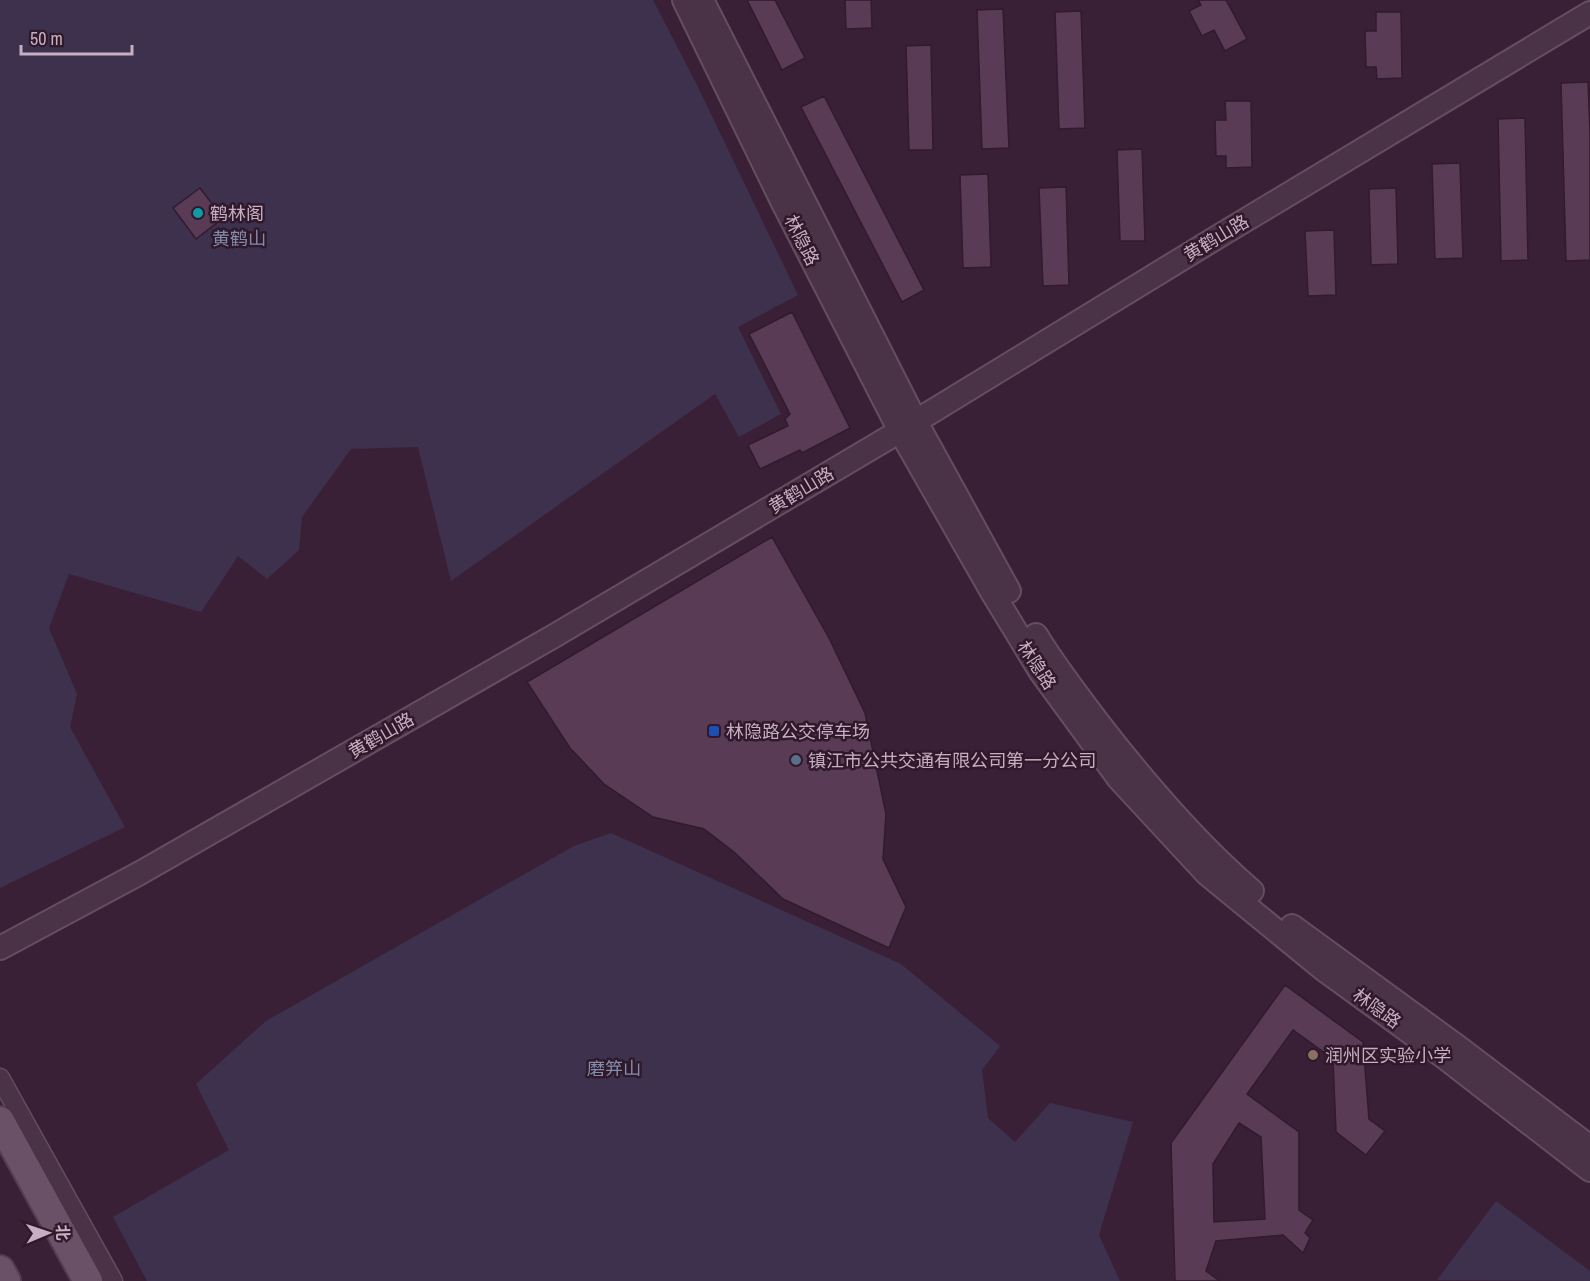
<svg xmlns="http://www.w3.org/2000/svg" width="1590" height="1281" font-family="'Archivo Narrow','Noto Sans SC',sans-serif">
  <style>
    .green { fill: #3d314e }
    .building { fill: #5a3b55; stroke: #311b2d; stroke-width: 1.5; fill-rule: evenodd }
    .lines { fill: none; stroke-linecap: round; stroke-linejoin: round }
    .minor-casing { stroke: #654e61; stroke-width: 21 }
    .tertiary-casing { stroke: #654e61; stroke-width: 26 }
    .primary-casing { stroke: #543d4f; stroke-width: 32 }
    .minor { stroke: #4a3347; stroke-width: 18 }
    .tertiary { stroke: #4a3347; stroke-width: 22 }
    .primary { stroke: #6b5167; stroke-width: 28 }
    .culture-dot { fill: #0f9aa8; stroke: #2f192b; stroke-width: 2 }
    .transit-dot { fill: #1a4fb4; stroke: #2f192b; stroke-width: 2 }
    .service-dot { fill: #5c6f8a; stroke: #2f192b; stroke-width: 2 }
    .education-dot { fill: #8d6e63; stroke: #2f192b; stroke-width: 2 }
    .labels { text-anchor: middle; dominant-baseline: central; stroke-width: 5; stroke-linejoin: round; paint-order: stroke }
    .poi-label { font-size: 18px; fill: #c7aec2; stroke: #2f192b; text-anchor: start }
    .park-label { font-size: 18px; fill: #838cad; stroke: #2f192b }
    .street-label { font-size: 18px; fill: #c7aec2; stroke: #2f192b }
  </style>
  <rect width="100%" height="100%" fill="#3a2036"/>
  <path class="green" d="M0 0H653L697 85 798 295 738 327 781 414 739 437 715 394 451 581 418 447 351 449 302 517 299 550 267 579 238 556 201 612 69 574 49 628 77 694 70 727 125 827 0 888Z
    M611 833 901 964 1000 1046 982 1070 988 1118 1015 1142 1050 1103 1133 1122 1099 1235 1120 1281H147L113 1217 229 1150 196 1084 266 1021 574 846Z
    M1496 1201 1590 1271V1281L1437 1280Z"/>
  <path class="building" d="M747 0H775L805 58 782 70Z
    M845 0H871L872 28 846 29Z
    M1198 0H1226L1247 39 1225 51 1214 30 1202 36 1189 11 1201 5Z
    M1003 9 1009 148 982 149 977 10Z
    M1081 11 1085 128 1059 129 1055 12Z
    M1376 12H1401L1402 78 1377 79 1376 67H1366L1365 31H1376Z
    M931 45 933 150H909L906 46Z
    M1588 82 1590 132V260L1566 261 1561 83Z
    M824 96 924 290 902 302 801 107Z
    M1225 101H1251L1252 167 1226 168V156H1216L1215 120H1226Z
    M1525 118 1528 260 1501 261 1498 119Z
    M1142 149 1145 241H1120L1117 150Z
    M1460 163 1463 258 1435 259 1432 164Z
    M988 174 991 267 963 268 960 175Z
    M1066 187 1069 285 1043 286 1039 188Z
    M200 188 223 218 196 239 173 208Z
    M1396 188 1398 264 1371 265 1369 189Z
    M1334 230 1336 295 1308 296 1305 231Z
    M792 312 850 428 802 453 800 450 760 469 748 445 788 426 785 419 790 414 749 334Z
    M772 537 829 638 865 713 886 814 883 859 906 907 889 948 783 899 734 852 704 829 653 817 604 784 570 748 527 682Z
    M1285 985 1363 1042 1369 1119 1385 1131 1366 1155 1336 1132 1333 1059 1293 1030 1247 1094 1299 1132V1210L1313 1220 1305 1233 1310 1238 1303 1253 1283 1235 1216 1241 1206 1271 1220 1281H1175L1171 1143ZM1239 1123 1261 1137 1265 1219 1214 1222 1213 1164Z"/>
  <g class="lines">
    <defs>
      <path id="minor" d="M0 1078 113 1281"/>
      <path id="tertiary" d="M684 0 782 201 900 431 992 592 1040 671 1119 779 1207 874 1323 969 1444 1057 1590 1170
        M702 0 916 422 1009 591
        M1036 635C1054 665 1076 693 1097 721 1144 782 1194 841 1252 891
        M1292 926 1458 1047 1590 1147
        M0 948 140 873 554 636 900 431 1224 233 1590 13"/>
      <path id="primary" d="M0 1121 88 1281
        M0 1270 6 1281"/>
    </defs>
    <use href="#minor" class="minor-casing"/>
    <use href="#tertiary" class="tertiary-casing"/>
    <use href="#primary" class="primary-casing"/>
    <use href="#minor" class="minor"/>
    <use href="#tertiary" class="tertiary"/>
    <use href="#primary" class="primary"/>
  </g>
  <circle class="culture-dot" cx="198" cy="213" r="6"/>
  <rect class="transit-dot" x="708" y="725" width="12" height="12" rx="3"/>
  <circle class="service-dot" cx="796" cy="760" r="6"/>
  <circle class="education-dot" cx="1313" cy="1055" r="6"/>
  <g class="labels">
    <g class="poi-label">
      <text x="210" y="213">鹤林阁</text>
      <text x="726" y="731">林隐路公交停车场</text>
      <text x="808" y="760">镇江市公共交通有限公司第一分公司</text>
      <text x="1325" y="1055">润州区实验小学</text>
    </g>
    <g class="park-label">
      <text x="239" y="238">黄鹤山</text>
      <text x="614" y="1068">磨笄山</text>
    </g>
    <g class="street-label">
      <text transform="translate(1216 238) rotate(-31)">黄鹤山路</text>
      <text transform="translate(802 240) rotate(63)">林隐路</text>
      <text transform="translate(801 490) rotate(-31)">黄鹤山路</text>
      <text transform="translate(1037 665) rotate(57)">林隐路</text>
      <text transform="translate(381 735) rotate(-30)">黄鹤山路</text>
      <text transform="translate(1377 1008) rotate(36)">林隐路</text>
    </g>
  </g>
  <g transform="translate(48 1233) rotate(88)" stroke="#2f192b" stroke-width="4.5" paint-order="stroke">
  <path d="M0-4.5L10 22L0 15L-10 22Z" fill="#c7aec2"/>
  <text y="-9" font-size="16" font-weight="bold" text-anchor="middle" fill="#c7aec2">北</text>
  </g>
  <path d="M21 45v9h111v-9" fill="none" stroke="#c7aec2" stroke-width="3"/>
  <text x="30" y="45" font-size="18" fill="#c7aec2" stroke="#2f192b" stroke-width="4.5" paint-order="stroke">50 m</text>
</svg>
